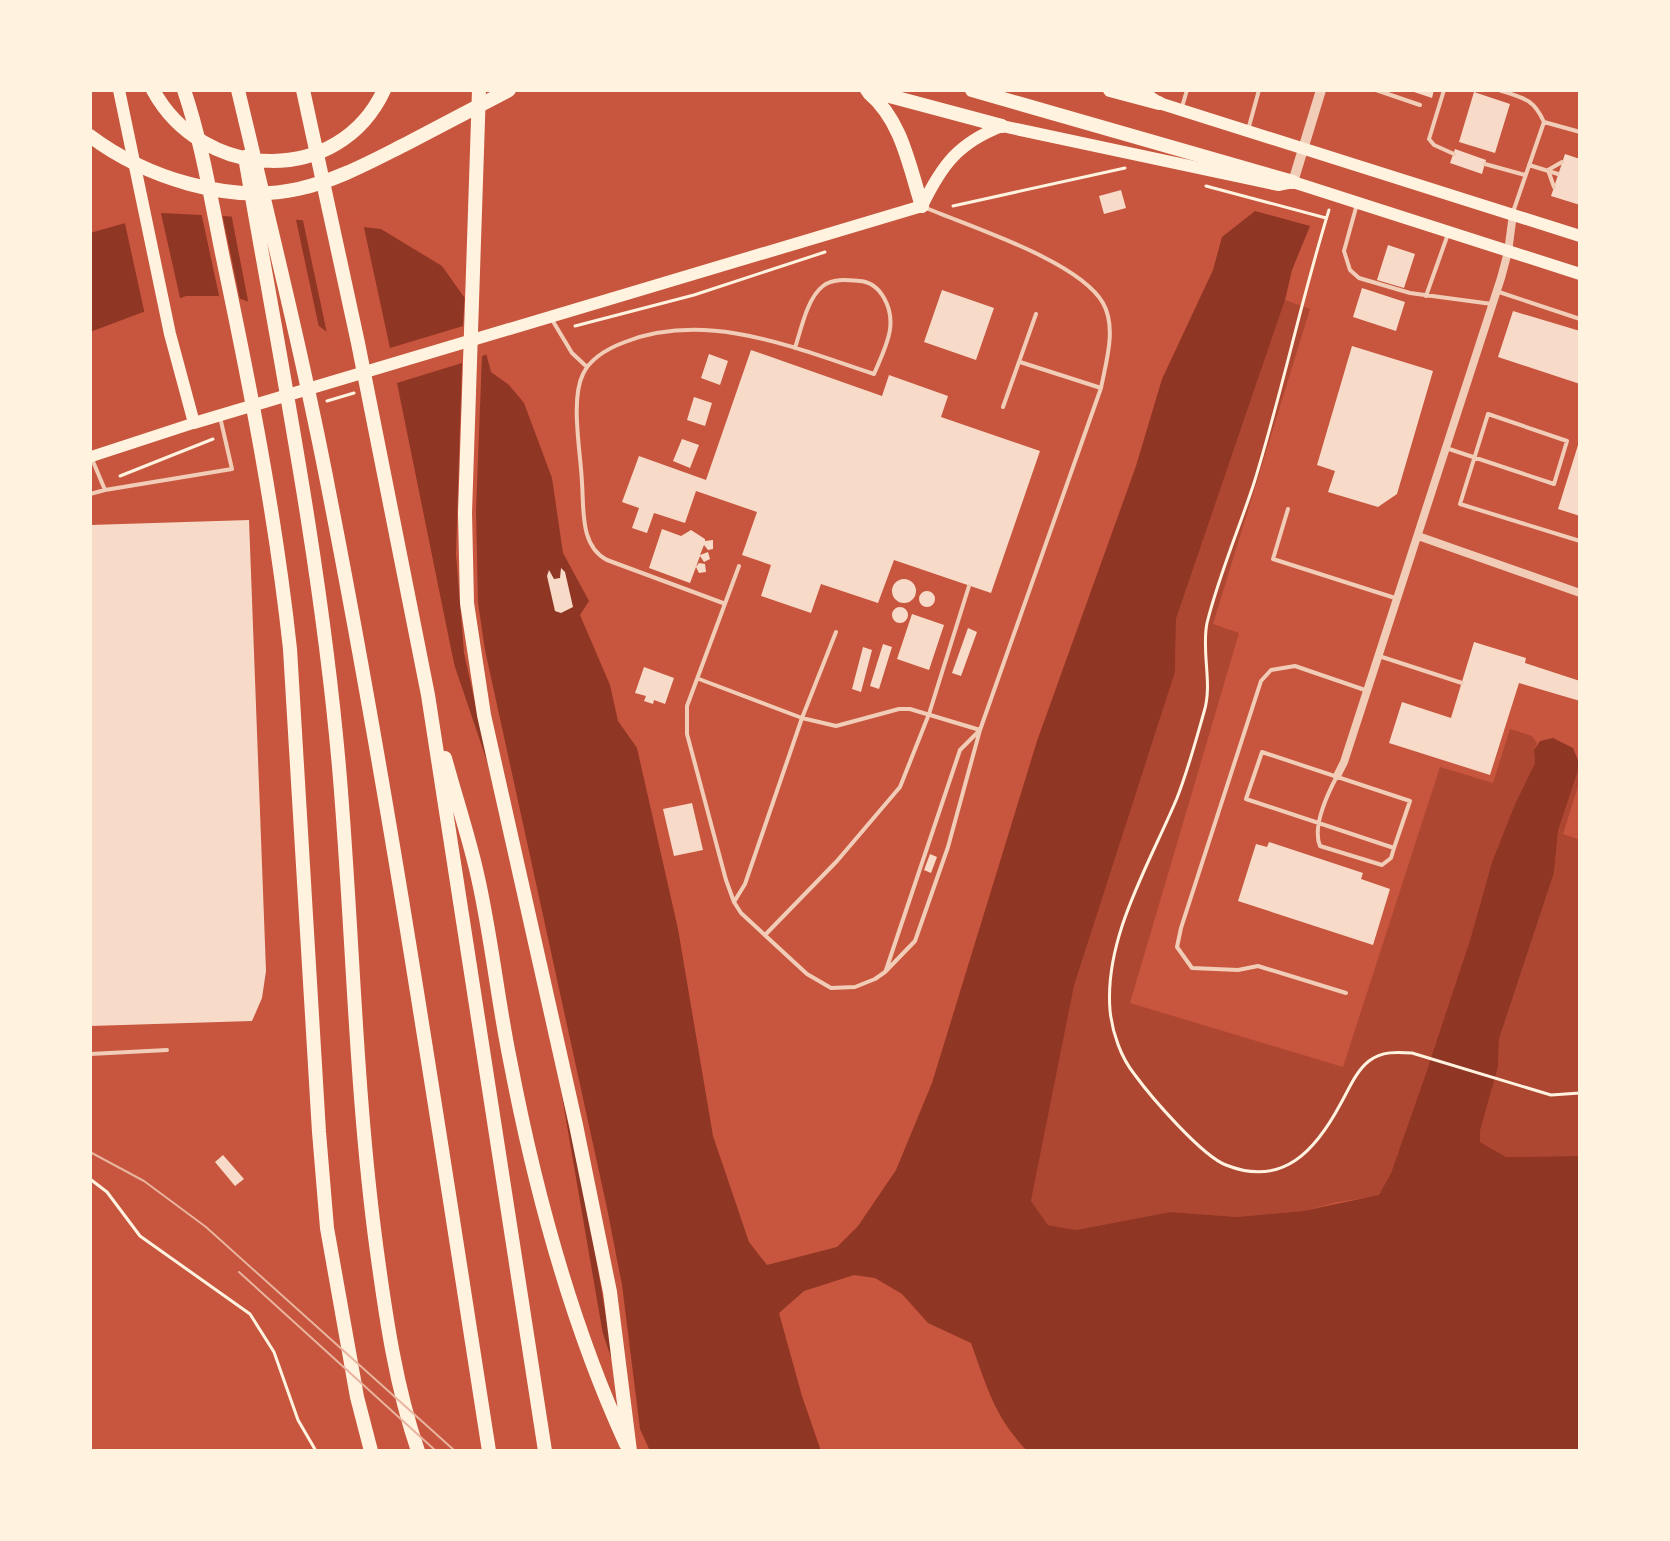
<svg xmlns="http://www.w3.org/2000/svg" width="1670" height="1541" font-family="Inter,sans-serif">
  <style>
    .green { fill: #ae4732 }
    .water { fill: #8f3625 }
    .pier { fill: #c8553d }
    .building { fill: #f7dbc8 }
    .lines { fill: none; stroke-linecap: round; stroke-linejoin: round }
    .path { stroke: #fff3e0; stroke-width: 3 }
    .service { stroke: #f1ccb7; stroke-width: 4 }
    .minor { stroke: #f1ccb7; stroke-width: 8 }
    .tertiary { stroke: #f1ccb7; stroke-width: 10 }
    .secondary { stroke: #fff3e0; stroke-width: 11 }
    .primary { stroke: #fff3e0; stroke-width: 12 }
    .motorway { stroke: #fff3e0; stroke-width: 14 }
    .tram { stroke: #e9b49f; stroke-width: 2 }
  </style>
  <rect width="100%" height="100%" fill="#c8553d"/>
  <path class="green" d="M1285 300 1310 309 1213 624 1239 633 1130 1003 1343 1067 1440 767 1493 783 1510 729 1532 736 1537 743 1534 750 1535 763 1515 804 1492 862 1470 940 1425 1076 1391 1173 1379 1196 1338 1202 1303 1211 1237 1217 1170 1212 1076 1230 1048 1225 1031 1201 1074 986 1175 672 1176 619Z
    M1580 765V780L1563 834 1580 840V1156L1506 1157 1480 1142V1131L1498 1067 1499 1039 1554 873 1558 831Z"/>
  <path class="water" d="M1255 211 1310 226 1292 270 1285 300 1176 619 1175 672 1074 986 1031 1201 1048 1225 1076 1230 1170 1212 1237 1217 1303 1211 1379 1195 1391 1173 1425 1076 1470 940 1492 862 1515 804 1535 763 1534 750 1540 741 1553 738 1573 748 1580 765 1558 831 1554 873 1499 1039 1498 1067 1480 1131V1142L1506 1157 1580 1156V1451H1027C994 1416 987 1387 971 1343L928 1323 902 1294 875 1278 854 1275 804 1291 779 1313 802 1396 821 1451H623L559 1079 491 773 454 664 407 489 350 349 319 326 232 296H186L90 332V233L161 213 299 220 381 229 442 266 476 314 491 372 509 385 524 403 552 478 563 553 589 601 580 615 610 685 618 721 637 748 678 929 713 1136 749 1242 767 1265 837 1247 858 1226 896 1170 932 1083 1037 741 1136 466 1162 379 1213 270 1222 237Z"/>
  <path class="pier" d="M160 209 181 302 145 315 124 219Z
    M201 212 222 213 241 304 220 300Z
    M231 213 295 215 320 332 249 306Z
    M302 216 363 223 390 348 463 326 465 291 480 313 491 353 482 356 476 511 478 603 485 650 607 1208 622 1285 640 1429 650 1451H619L616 1440 600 1325 612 1360 613 1358 589 1217 464 653 456 554 462 363 397 383 461 698 403 491 346 352 328 338Z"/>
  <path class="building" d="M1408 90H1434L1432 98Z
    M1474 92 1510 104 1495 153 1459 142Z
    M1455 149 1486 160 1482 174 1450 163Z
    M1565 154 1580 159V205L1551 196Z
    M1121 190 1126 208 1104 214 1099 196Z
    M1388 245 1415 254 1404 288 1377 280Z
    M1362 288 1405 302 1396 331 1353 317Z
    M942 290 994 308 976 360 924 342Z
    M1513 311 1580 331V384L1498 357Z
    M1352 346 1433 371 1397 494 1378 507 1328 492 1335 471 1317 465Z
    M751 350 882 396 889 375 948 396 941 417 1040 451 991 593 894 560 878 603 821 584 811 613 761 596 771 565 742 555 757 512 696 491 685 523 654 513 647 533 632 528 639 508 622 502 639 456 706 480Z
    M709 354 728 361 720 385 701 378Z
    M694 397 712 403 705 426 687 420Z
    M682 439 699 445 690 468 673 461Z
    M1579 442 1580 443V516L1558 509Z
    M249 520 266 971 262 998 252 1021 90 1026V525Z
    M662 529 681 536 691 530 705 539V541L713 540V549L708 550 704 545 700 555 708 552 710 559 704 562 700 556 696 567 699 563 705 564 706 572 699 573 696 567 690 583 649 568Z
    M561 568 565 572 573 607 561 613 555 611 547 576 549 570 554 579 560 578Z
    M892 591a12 12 0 1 1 24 0a12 12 0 1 1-24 0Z
    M919 599a8 8 0 1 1 16 0a8 8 0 1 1-16 0Z
    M892 615a8 8 0 1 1 16 0a8 8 0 1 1-16 0Z
    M912 614 944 625 929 670 897 659Z
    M968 628 977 632 961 676 952 673Z
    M1474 642 1526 658 1525 663 1580 681V701L1519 683 1490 775 1389 743 1402 702 1451 718Z
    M883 644 892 647 879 689 870 686Z
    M863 647 872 650 861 692 852 689Z
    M644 667 674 678 665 704 654 700 653 704 644 701 646 696 635 693Z
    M692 803 703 850 674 856 663 809Z
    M1269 842 1363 873 1361 879 1390 889 1373 945 1238 901 1256 844 1267 847Z
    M930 854 937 857 931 873 924 870Z
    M223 1155 244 1179 235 1186 215 1162Z"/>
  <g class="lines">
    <path class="path" d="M1206 186 1326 218
      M953 206 1125 168
      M1329 210C1301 300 1282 393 1254 483 1239 529 1219 575 1207 623 1201 652 1213 683 1204 712 1196 740 1188 770 1177 798 1150 863 1104 937 1110 1010 1112 1032 1121 1058 1135 1075 1151 1097 1202 1156 1226 1165 1283 1188 1316 1150 1341 1103 1349 1089 1356 1071 1369 1061 1382 1051 1397 1052 1412 1053L1551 1095 1580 1093
      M575 326 694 295 825 252
      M327 401 354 393
      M120 476 213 439
      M90 1179 107 1192 140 1236 250 1314 274 1352 298 1420 316 1451"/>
    <path class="service" d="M1376 90 1420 105
      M1444 90 1429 139 1434 145 1454 154
      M1499 90C1523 98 1533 98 1544 122L1513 212
      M1182 107 1187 90
      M1544 122 1580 132
      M1248 130 1259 90
      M1485 164 1525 175
      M1529 165 1558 174
      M1554 187 1548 170 1562 162
      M1357 204 1344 251 1350 270 1359 278 1410 293 1492 304
      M1499 292 1580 319
      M1426 296 1448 234
      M551 318 572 353 587 367
      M1020 362 1101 388
      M1003 407 1036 314
      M1446 448 1554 484 1567 441 1488 414 1460 504 1580 541
      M92 459 105 490 232 469 220 417
      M90 494 105 490
      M1288 509 1273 559 1395 598
      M739 566 687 706V734L726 880 734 902 741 913 807 974 831 988 855 987 875 979 885 972 915 941 948 847 980 730 1101 388C1106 362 1117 328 1103 303 1079 261 971 227 926 208
      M723 603 607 560C580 546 584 510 582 483 581 454 570 400 583 374 591 357 609 348 625 342 708 310 795 348 874 374 885 348 899 324 884 298 879 289 871 282 860 281 848 280 833 278 823 286 807 298 801 330 795 348
      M1379 656 1462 683
      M699 679 802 718 836 726 899 709H910L980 730
      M1262 752 1410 801 1394 848 1246 799Z
      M1337 776C1328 793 1312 827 1320 846L1382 865 1391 858 1394 848
      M734 902 745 884 802 718 836 632
      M765 935 837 861 900 787 929 714 969 586
      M886 970 960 750 979 731
      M1346 993 1258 966 1238 970 1192 968 1177 947 1181 928 1261 681 1271 670 1295 666 1365 690
      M90 1054 167 1050"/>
    <path class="minor" d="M1418 536 1580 593
      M1337 776 1344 762 1501 278 1508 252 1513 214"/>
    <path class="tertiary" d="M1293 182 1321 90"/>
    <path class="secondary" d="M90 457 194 423"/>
    <path class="primary" d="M119 90 170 334 194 423 922 206C942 165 958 143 1002 126L1278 185 1293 182 1580 274
      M1140 90 1159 103 1580 236"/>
    <path class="motorway" d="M153 90C203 182 339 187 384 90
      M184 90C203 146 212 206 224 263 251 391 276 519 290 649L319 1132 327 1228 357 1397 371 1451
      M238 90C270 225 304 361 330 497 392 814 439 1132 489 1451
      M303 90 358 343 428 695 545 1451
      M479 90 465 513 467 603 484 715 576 1125 610 1292 630 1451
      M867 90 1002 126
      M972 90 1293 182
      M1110 90 1159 103
      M869 93C902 121 909 166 922 206
      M90 136C146 178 229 204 298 189 336 181 372 161 406 144 440 126 475 108 509 90
      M245 157C280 360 321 562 339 767 353 929 355 1091 377 1252 386 1318 396 1387 418 1451
      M445 758C455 795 467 831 476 869 491 932 497 997 510 1060 535 1191 570 1322 626 1444"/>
    <path class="tram" d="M90 1152 144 1181 206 1227 455 1451
      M239 1272 436 1451"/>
  </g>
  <rect width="1670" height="1541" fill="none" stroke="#fff3e0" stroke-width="184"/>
</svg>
